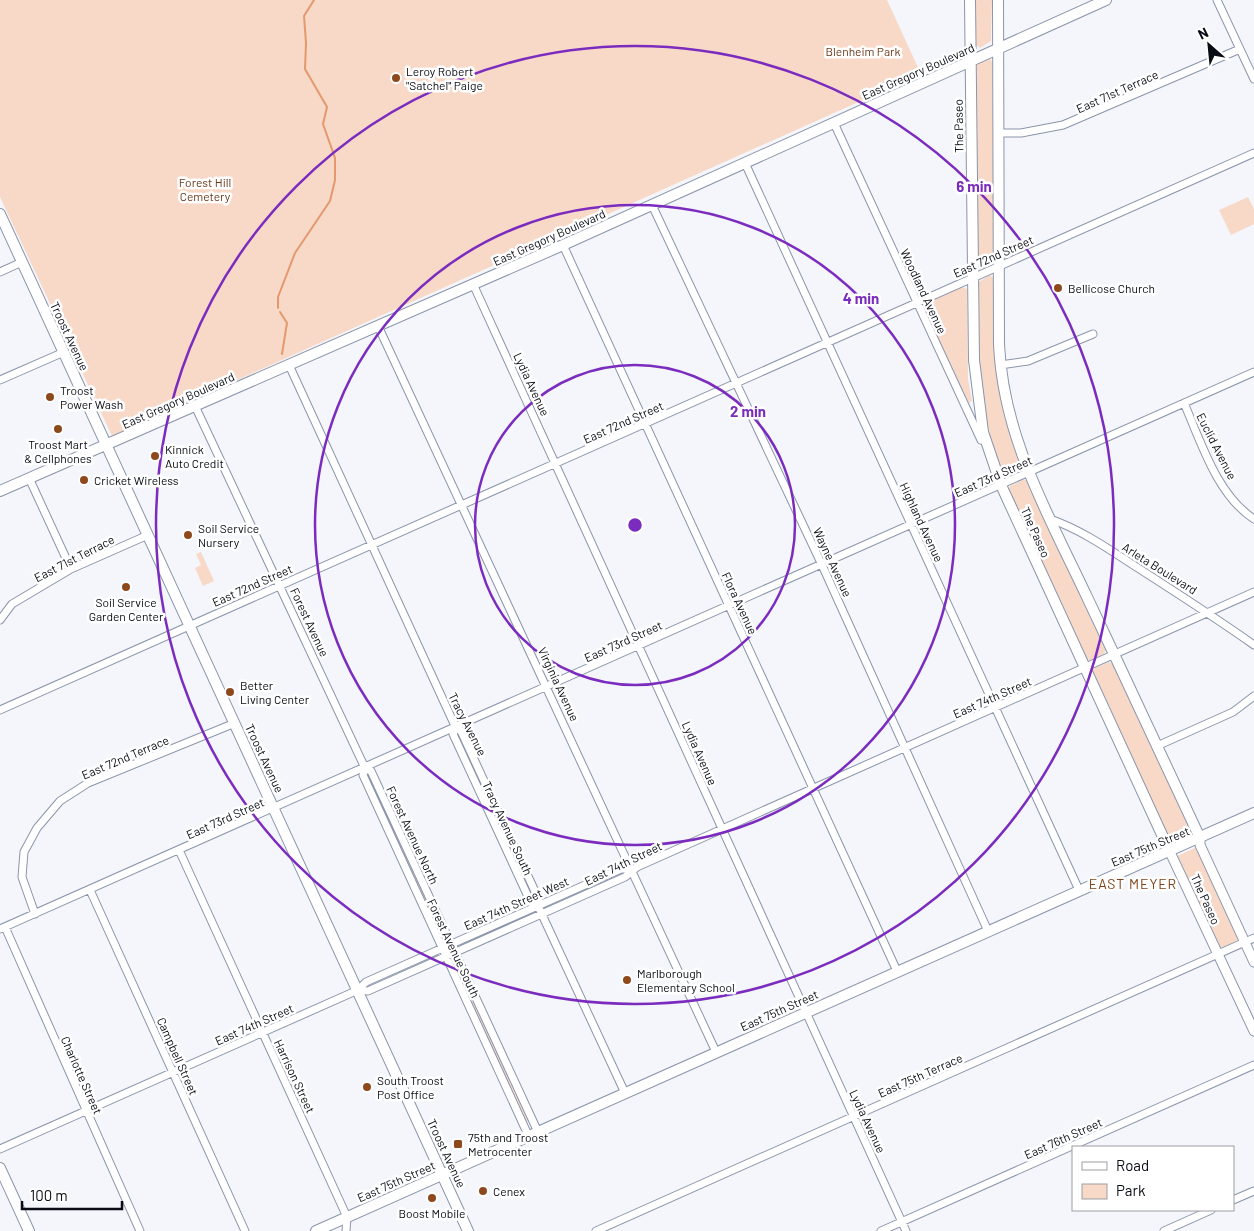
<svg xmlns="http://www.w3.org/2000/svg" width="1254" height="1231" font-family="Barlow,sans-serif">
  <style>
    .green { fill: #f8d9c8 }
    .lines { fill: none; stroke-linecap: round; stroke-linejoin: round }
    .stream { stroke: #e4986c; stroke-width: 2 }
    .minor-casing { stroke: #8a95ab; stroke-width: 9 }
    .tertiary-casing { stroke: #8a95ab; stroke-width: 11 }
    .secondary-casing { stroke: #8a95ab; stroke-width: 12 }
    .minor { stroke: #fff; stroke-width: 7 }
    .tertiary { stroke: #fff; stroke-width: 9 }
    .secondary { stroke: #fff; stroke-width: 10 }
    .ring { fill: none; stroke: #7b2cbf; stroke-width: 2.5 }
    .poi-dot { fill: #8d491c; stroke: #fff; stroke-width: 2 }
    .labels { text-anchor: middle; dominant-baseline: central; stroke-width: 5; stroke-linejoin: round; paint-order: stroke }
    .park-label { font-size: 12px; fill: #6a3819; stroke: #fff }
    .poi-label { font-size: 12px; fill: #090c14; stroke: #fff; text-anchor: start }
    .street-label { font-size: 12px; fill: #090c14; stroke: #fff }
    .neighbourhood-label { font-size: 14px; letter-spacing: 1px; fill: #7d4017; stroke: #fff }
    .centre { fill: #7b2cbf; stroke: #fff; stroke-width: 2.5 }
    .ring-label { font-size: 15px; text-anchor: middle; font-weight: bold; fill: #7b2cbf; stroke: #fff; stroke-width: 5; stroke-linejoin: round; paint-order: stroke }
  </style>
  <rect width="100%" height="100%" fill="#f4f6fb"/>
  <path class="green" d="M0 0H887L921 74 112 436 0 197Z
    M975 0H992L991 41 980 48 975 44Z
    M990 58 992 62 994 260 991 264 981 270 977 269 975 67 978 62Z
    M1248 197 1254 209V224L1231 235 1219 210Z
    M990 275 994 279 997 378 1004 416 1022 468 1018 473 1007 477 1002 474C979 412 978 349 977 283Z
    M961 287 967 289 968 379 972 401 969 403 924 308 927 303Z
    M1022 480H1028L1106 649C1105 657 1092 662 1085 659L1008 492 1010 486Z
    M201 552 214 581 203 586 195 568 201 565 196 554Z
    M1109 662 1113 664 1189 828 1188 831 1170 840 1167 839 1091 673 1093 669Z
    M460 736 536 902 534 903 457 737Z
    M368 776 445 938 444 943 366 777Z
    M1197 847 1239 939 1223 948 1219 947 1177 859V856Z
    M452 957 529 1119 527 1122 451 959Z"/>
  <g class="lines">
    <path class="stream" d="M278 308V297L295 253 330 201 335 180V158L323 124 327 107 305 69 306 43 304 16 314 0
      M280 312 287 323 282 354"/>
    <defs>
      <path id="minor" d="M1217 0 1254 79
        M834 123 981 440
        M999 133H1021L1063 125 1240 49
        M745 163 1079 890
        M652 205 822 565 988 931
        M563 245 897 971
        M0 272 22 262
        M473 284 906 1231
        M378 326 716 1052
        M289 365 456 728 461 731 539 900 538 906 625 1093
        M1000 365 1028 361 1093 334
        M0 380 64 352
        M1184 403C1201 442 1217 495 1254 519
        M195 406 365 768
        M29 478 71 569
        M1050 519C1082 530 1110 550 1138 568 1177 593 1216 618 1254 645
        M0 620 12 604 71 569 148 535
        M0 710 1254 153
        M456 728 453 734 531 903 538 906
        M1157 746 1233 712 1254 696
        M365 768 363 775 529 1137
        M365 768 371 771 538 1132
        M179 850 347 1217 346 1231
        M90 890 245 1231
        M35 914 22 877 24 852 37 828 60 801 88 783 235 723
        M5 927 140 1231
        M0 929 1254 372
        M358 990 366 982 621 869H633
        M0 1149 358 990 368 991 625 877 637 867 1254 592
        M1233 1200 1254 1191
        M596 1231 1254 938
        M881 1231 1254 1065
        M1164 1231 1211 1210"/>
      <path id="tertiary" d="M1200 838V845L1254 962
        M1169 850 1254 1031"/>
      <path id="secondary" d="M970 0 974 360 983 432 1001 485 1169 850
        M998 0 999 344C1003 437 1048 514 1087 597 1125 677 1162 757 1200 838
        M0 214 468 1231
        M0 491 563 245 1106 0
        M0 1168 29 1231
        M316 1231 1254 813"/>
    </defs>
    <use href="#minor" class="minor-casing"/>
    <use href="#tertiary" class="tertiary-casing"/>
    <use href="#secondary" class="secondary-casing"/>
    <use href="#minor" class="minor"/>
    <use href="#tertiary" class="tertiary"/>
    <use href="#secondary" class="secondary"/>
  </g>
  <g class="ring">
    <circle cx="635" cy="525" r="160"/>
    <circle cx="635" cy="525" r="320"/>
    <circle cx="635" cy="525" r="479"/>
  </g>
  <g class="poi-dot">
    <circle cx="396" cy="78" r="5"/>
    <circle cx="1058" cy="288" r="5"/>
    <circle cx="50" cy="397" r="5"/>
    <circle cx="58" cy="429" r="5"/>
    <circle cx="155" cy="456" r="5"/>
    <circle cx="84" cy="480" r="5"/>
    <circle cx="188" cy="535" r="5"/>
    <circle cx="126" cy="587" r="5"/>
    <circle cx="230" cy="692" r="5"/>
    <circle cx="627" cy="980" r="5"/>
    <circle cx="367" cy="1087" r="5"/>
    <rect x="453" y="1139" width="10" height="10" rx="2.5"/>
    <circle cx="483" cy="1191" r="5"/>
    <circle cx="432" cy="1198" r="5"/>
  </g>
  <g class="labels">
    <g class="park-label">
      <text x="863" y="51">Blenheim Park</text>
      <text x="205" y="182">Forest Hill<tspan x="205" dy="14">Cemetery</tspan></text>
    </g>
    <g class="poi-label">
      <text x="406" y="71">Leroy Robert<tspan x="406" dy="14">"Satchel" Paige</tspan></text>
      <text x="1068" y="288">Bellicose Church</text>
      <text x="60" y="390">Troost<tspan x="60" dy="14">Power Wash</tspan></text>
      <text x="58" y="444" text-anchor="middle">Troost Mart<tspan x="58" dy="14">&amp; Cellphones</tspan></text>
      <text x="165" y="449">Kinnick<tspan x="165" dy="14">Auto Credit</tspan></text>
      <text x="94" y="480">Cricket Wireless</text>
      <text x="198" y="528">Soil Service<tspan x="198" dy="14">Nursery</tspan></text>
      <text x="126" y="602" text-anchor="middle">Soil Service<tspan x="126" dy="14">Garden Center</tspan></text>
      <text x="240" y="685">Better<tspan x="240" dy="14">Living Center</tspan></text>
      <text x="637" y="973">Marlborough<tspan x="637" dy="14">Elementary School</tspan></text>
      <text x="377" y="1080">South Troost<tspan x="377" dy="14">Post Office</tspan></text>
      <text x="468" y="1137">75th and Troost<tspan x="468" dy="14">Metrocenter</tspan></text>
      <text x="493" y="1191">Cenex</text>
      <text x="432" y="1213" text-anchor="middle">Boost Mobile</text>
    </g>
    <g class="street-label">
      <text transform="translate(918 71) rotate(-24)">East Gregory Boulevard</text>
      <text transform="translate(1117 91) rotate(-24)">East 71st Terrace</text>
      <text transform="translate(958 126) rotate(-91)">The Paseo</text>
      <text transform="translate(549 237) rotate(-24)">East Gregory Boulevard</text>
      <text transform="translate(993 256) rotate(-24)">East 72nd Street</text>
      <text transform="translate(924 291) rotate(65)">Woodland Avenue</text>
      <text transform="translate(70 336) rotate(65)">Troost Avenue</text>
      <text transform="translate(532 384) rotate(65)">Lydia Avenue</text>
      <text transform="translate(178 400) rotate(-24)">East Gregory Boulevard</text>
      <text transform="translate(623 422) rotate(-24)">East 72nd Street</text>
      <text transform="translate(1217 446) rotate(63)">Euclid Avenue</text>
      <text transform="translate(993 476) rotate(-24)">East 73rd Street</text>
      <text transform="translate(922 522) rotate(65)">Highland Avenue</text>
      <text transform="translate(1036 532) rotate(66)">The Paseo</text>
      <text transform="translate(74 558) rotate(-27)">East 71st Terrace</text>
      <text transform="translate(833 562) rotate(65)">Wayne Avenue</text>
      <text transform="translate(1160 568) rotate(32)">Arleta Boulevard</text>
      <text transform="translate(252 585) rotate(-24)">East 72nd Street</text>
      <text transform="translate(740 603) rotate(65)">Flora Avenue</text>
      <text transform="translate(310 622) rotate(65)">Forest Avenue</text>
      <text transform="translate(623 641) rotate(-24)">East 73rd Street</text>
      <text transform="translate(559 684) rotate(65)">Virginia Avenue</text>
      <text transform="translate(992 697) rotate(-24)">East 74th Street</text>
      <text transform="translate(468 724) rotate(63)">Tracy Avenue</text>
      <text transform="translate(700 753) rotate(66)">Lydia Avenue</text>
      <text transform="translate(125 757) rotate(-23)">East 72nd Terrace</text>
      <text transform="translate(265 758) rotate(65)">Troost Avenue</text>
      <text transform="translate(225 818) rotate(-24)">East 73rd Street</text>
      <text transform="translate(508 828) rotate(65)">Tracy Avenue South</text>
      <text transform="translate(413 835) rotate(65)">Forest Avenue North</text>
      <text transform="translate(1150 846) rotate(-23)">East 75th Street</text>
      <text transform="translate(623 863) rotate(-26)">East 74th Street</text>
      <text transform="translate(1206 899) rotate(66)">The Paseo</text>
      <text transform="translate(516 903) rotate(-24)">East 74th Street West</text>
      <text transform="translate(454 948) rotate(65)">Forest Avenue South</text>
      <text transform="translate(779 1010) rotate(-24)">East 75th Street</text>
      <text transform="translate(254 1024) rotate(-24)">East 74th Street</text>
      <text transform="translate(178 1056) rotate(66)">Campbell Street</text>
      <text transform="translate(82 1075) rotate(66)">Charlotte Street</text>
      <text transform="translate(920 1075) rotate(-24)">East 75th Terrace</text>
      <text transform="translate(295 1076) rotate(65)">Harrison Street</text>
      <text transform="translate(868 1121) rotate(65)">Lydia Avenue</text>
      <text transform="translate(1063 1138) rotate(-24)">East 76th Street</text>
      <text transform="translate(447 1153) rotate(65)">Troost Avenue</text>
      <text transform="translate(396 1181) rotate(-24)">East 75th Street</text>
    </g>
    <g class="neighbourhood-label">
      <text x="1133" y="883">EAST MEYER</text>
    </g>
  </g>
  <circle cx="635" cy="525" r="8" class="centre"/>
  <g class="ring-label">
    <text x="974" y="192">6 min</text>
    <text x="861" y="304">4 min</text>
    <text x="748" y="417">2 min</text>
  </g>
  <rect x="1072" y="1146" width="162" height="65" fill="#ffffff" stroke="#9d9ea1"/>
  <rect x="1082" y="1162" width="25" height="8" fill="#ffffff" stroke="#9d9ea1"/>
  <text x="1116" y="1171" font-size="15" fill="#090c14">Road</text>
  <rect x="1082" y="1184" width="25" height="15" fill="#f8d9c8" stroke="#9d9ea1"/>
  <text x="1116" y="1196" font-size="15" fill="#090c14">Park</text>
  <g transform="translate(1209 45) rotate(333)" stroke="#ffffff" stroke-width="4" paint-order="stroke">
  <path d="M0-4L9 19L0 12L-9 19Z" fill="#090c14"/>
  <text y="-8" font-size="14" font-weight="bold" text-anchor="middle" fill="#090c14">N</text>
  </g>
  <path d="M22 1201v8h100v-8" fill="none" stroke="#090c14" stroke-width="2.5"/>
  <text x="30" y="1201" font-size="15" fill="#090c14" stroke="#ffffff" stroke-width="4" paint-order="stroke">100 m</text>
</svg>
